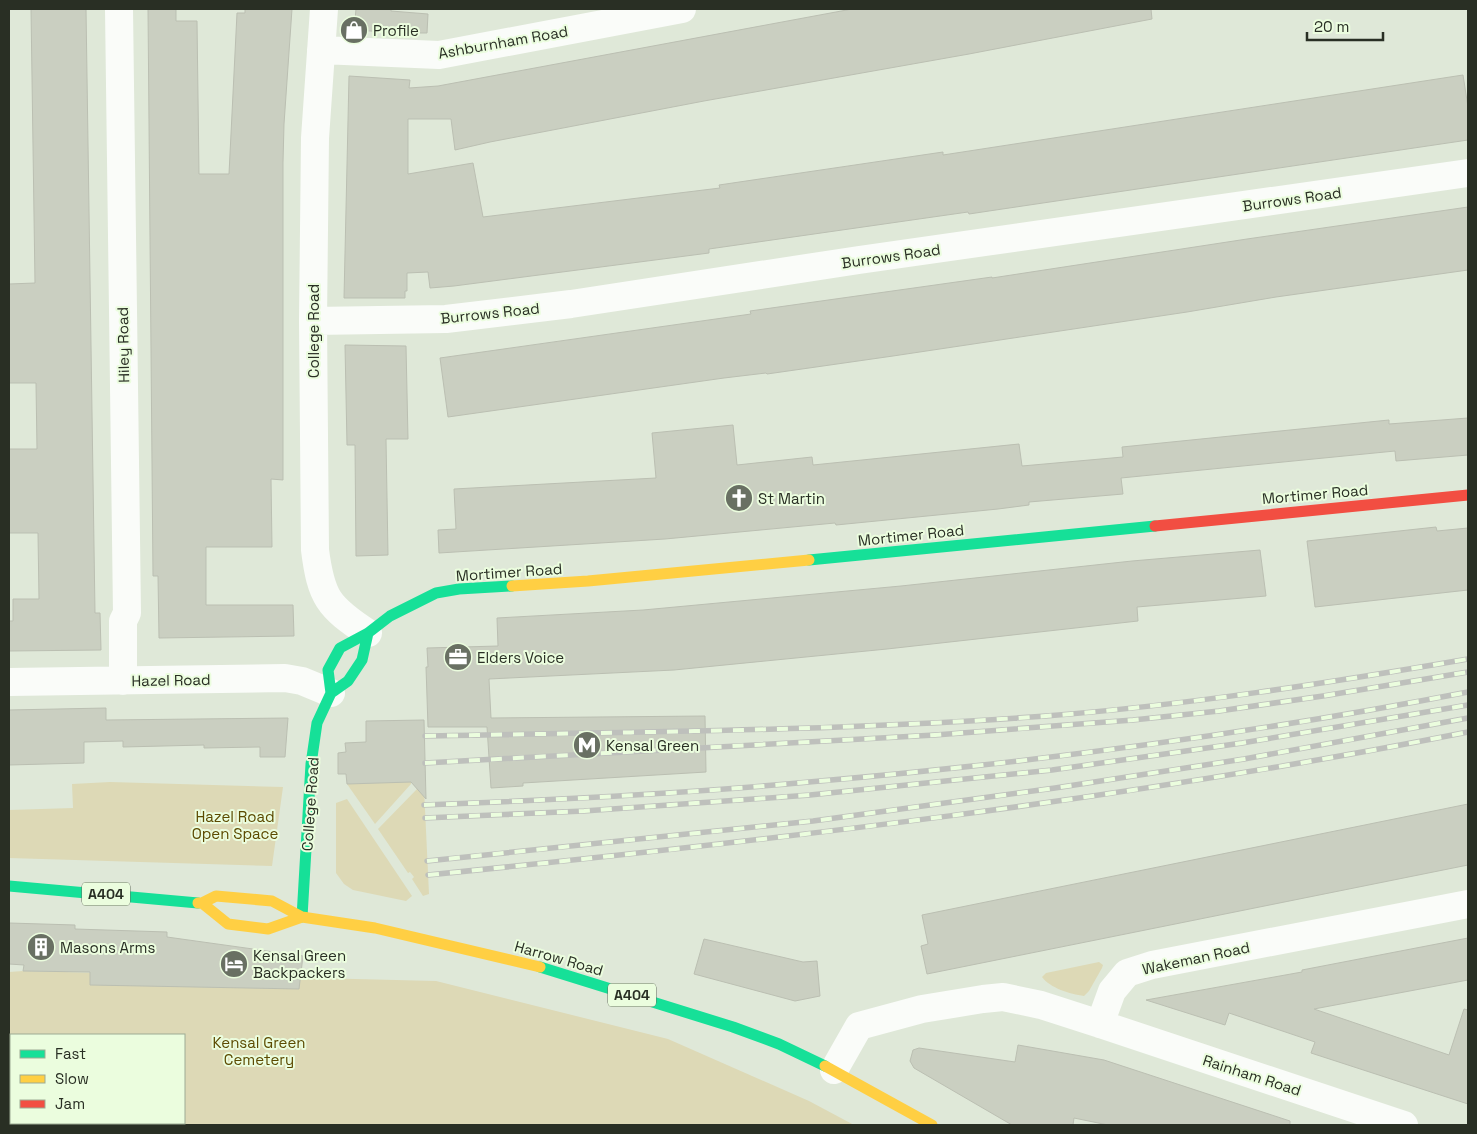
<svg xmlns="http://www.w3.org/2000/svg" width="1477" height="1134" font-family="'Space Grotesk',sans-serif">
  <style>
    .green { fill: #ddd9b6; fill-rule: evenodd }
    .building { fill: #cacfc1; stroke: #bbbfb2 }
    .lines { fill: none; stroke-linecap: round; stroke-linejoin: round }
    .street { stroke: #fafcf9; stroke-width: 28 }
    .fast { stroke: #16e098; stroke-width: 11 }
    .slow { stroke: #ffcf43; stroke-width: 11 }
    .jam { stroke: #f24e42; stroke-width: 11 }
    .rail-casing { stroke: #bec0bc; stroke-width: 5.5 }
    .rail { stroke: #ebfdde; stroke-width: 4; stroke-dasharray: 11; stroke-linecap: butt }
    .labels { text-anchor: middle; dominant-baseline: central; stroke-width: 4; stroke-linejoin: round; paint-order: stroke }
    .shield { fill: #ebfdde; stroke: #636d5c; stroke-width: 1 }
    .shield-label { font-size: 14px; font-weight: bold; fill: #292f24 }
    .poi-label { font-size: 15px; fill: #292f24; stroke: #ebfdde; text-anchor: start }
    .street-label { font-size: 15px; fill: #292f24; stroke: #ebfdde }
    .park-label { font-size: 15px; fill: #5c4a01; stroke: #ebfdde }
  </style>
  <rect width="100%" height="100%" fill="#dfe8d8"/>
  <path class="green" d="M411 775V784L375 824 347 784 397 782Z
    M110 782 283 787 272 866 9 858V810L73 808 72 784Z
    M424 788 429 894 423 896 412 879 414 877 410 872 408 873 378 829 417 789Z
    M347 799 412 896 406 901 353 890 344 884 336 873V803Z
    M1099 962 1103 965 1102 968 1089 991 1084 996C1070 994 1050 988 1042 977L1046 973Z
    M23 971 436 981 668 1039 809 1101 854 1125H9V972ZM11 1035H184V1123H11Z"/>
  <path class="building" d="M31 9H86L95 613H100L101 650 9 651V621H13V599H39L38 533H9V449H37L36 383H9V284L35 283Z
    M148 9H176V21H197L199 174H229L237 13H245V9H292L284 124 283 162V480L271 479 272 547H206V605H293L294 636 159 638 158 576H153Z
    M356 9H391V11L428 14 427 33H404L354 30Z
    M852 9H1151L1152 19 969 54 704 101 490 142 455 150 451 119H408V174L473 163 483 217 720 188 719 185 943 152V155L1463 75 1468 107V140L989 211 969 214 968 212 709 249V253L454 286 430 288 428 272 407 273V291H405V298H344L349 76 410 80 409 88 438 86Z
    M1468 207V270L1276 297 1187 312 893 356 767 374 766 373 724 378 448 417 440 358 751 314 750 311 992 277V278L1247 239Z
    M345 345 406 346 408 439H386L388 555 356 556 355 445H347Z
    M1468 418V455L1396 461 1395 451 1121 478 1123 494 1029 502V505L998 509 836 525 835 523 665 539 439 553 438 530 456 529 454 489 656 478 652 433 733 425 737 465 812 457 813 465 1019 444 1022 466 1123 457 1122 447 1389 420V424Z
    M1436 527 1437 531 1468 528V590L1315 607 1307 541Z
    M1260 550 1266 596 1137 607 1138 621 887 649 674 670 489 679 491 718 705 716 706 772 523 783V786L491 788 487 727H428L426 667H428L427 648 498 646 497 618 643 610 901 586 1132 561Z
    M106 708V720L288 718 285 757H260V747L204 748V745L123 747V741L84 742V763L9 765V710Z
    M424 720 426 799 411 782 347 784 346 774H338V753L346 752 345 743 366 742V721Z
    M1468 804V865L927 974 921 946 928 944 922 915Z
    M9 923 75 925V929L167 932V937L303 956 299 989 90 985V972L23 971 24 965 9 964Z
    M1468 938V980L1314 1009 1449 1055 1464 1009 1468 1010V1104L1311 1053 1315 1042 1229 1013 1225 1025 1146 1000 1302 972V970Z
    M704 939 803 962 817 961 820 996 795 1001 694 974Z
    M1018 1045 1104 1060 1290 1121V1125H1108L1074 1118 1073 1125H1012L914 1068 910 1061 913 1050 919 1048 1015 1062Z"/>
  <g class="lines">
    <path class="street" d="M119 9 127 613 123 621V681
      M324 9 315 138 313 321 315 550C321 597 328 607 368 633
      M321 50 439 55 682 9
      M313 321 446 319 571 304 859 260 1468 173
      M9 682 285 678 302 681 331 693
      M1100 1024 1112 991 1127 973 1152 965 1468 904
      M834 1070 859 1026 922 1009 983 999 1003 997 1041 1005 1100 1024 1404 1125"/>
    <path class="fast" d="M809 560 1155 526
      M331 693 328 670 340 648 368 633 390 616 436 593 459 589 512 586
      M9 886 198 903
      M302 917 311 764 317 723 331 693 348 681 362 660 368 633
      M540 967 733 1027 779 1044 825 1066"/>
    <path class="slow" d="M512 586 588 581 809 560
      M198 903H202L228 924 268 929 302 917
      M202 903 216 896 272 901 302 917 375 928 540 967
      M825 1066 932 1125"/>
    <path class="jam" d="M1155 526 1468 495"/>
    <defs>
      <path id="rail" d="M425 736C632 732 839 731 1046 716 1188 705 1328 683 1468 659
        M425 763 935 735 1133 720 1219 711 1323 696 1468 672
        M424 805C553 800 681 794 809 782 1030 763 1251 734 1468 692
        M425 818 584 811 810 795 1052 770 1242 743 1468 705
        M427 861 813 821 1055 788 1244 759 1468 718
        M428 875C776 840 1124 800 1468 732"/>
    </defs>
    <use href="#rail" class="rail-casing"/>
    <use href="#rail" class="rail"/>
  </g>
  <defs>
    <symbol id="shop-disc" viewBox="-11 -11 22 22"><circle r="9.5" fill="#697063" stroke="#ebfdde"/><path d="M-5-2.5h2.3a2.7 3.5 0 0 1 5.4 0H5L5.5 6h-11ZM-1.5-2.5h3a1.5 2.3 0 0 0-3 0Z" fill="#fff"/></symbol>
    <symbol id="church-disc" viewBox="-11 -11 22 22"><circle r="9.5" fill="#697063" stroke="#ebfdde"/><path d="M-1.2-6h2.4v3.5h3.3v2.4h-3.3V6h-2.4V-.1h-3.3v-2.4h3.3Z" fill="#fff"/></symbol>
    <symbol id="office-disc" viewBox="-11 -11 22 22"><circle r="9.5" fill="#697063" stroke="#ebfdde"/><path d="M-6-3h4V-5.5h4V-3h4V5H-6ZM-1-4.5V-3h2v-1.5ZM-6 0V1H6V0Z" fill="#fff"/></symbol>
    <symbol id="metro-disc" viewBox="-11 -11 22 22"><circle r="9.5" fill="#697063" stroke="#ebfdde"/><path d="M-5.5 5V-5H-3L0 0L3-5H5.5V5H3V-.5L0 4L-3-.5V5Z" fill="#fff"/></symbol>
    <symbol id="building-disc" viewBox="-11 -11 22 22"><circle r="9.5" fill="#697063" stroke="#ebfdde"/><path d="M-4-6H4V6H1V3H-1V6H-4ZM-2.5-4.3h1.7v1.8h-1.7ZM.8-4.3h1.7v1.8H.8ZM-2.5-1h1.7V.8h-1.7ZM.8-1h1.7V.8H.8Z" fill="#fff"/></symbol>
    <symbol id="hotel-disc" viewBox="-11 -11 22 22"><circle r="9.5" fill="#697063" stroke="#ebfdde"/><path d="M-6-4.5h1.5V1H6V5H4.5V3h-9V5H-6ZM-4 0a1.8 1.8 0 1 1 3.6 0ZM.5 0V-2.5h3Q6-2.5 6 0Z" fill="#fff"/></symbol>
  </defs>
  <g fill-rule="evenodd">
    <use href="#shop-disc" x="338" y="14" width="32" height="32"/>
    <use href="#church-disc" x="723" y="482" width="32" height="32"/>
    <use href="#office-disc" x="442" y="641" width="32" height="32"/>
    <use href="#metro-disc" x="571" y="729" width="32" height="32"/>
    <use href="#building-disc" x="25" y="931" width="32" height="32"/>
    <use href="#hotel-disc" x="218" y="948" width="32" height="32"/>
  </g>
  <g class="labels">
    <g class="shield">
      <rect x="82" y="882.5" width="48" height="23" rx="4"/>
      <rect x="608" y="983.5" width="48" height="23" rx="4"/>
    </g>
    <g class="shield-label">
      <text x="106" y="894">A404</text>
      <text x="632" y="995">A404</text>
    </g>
    <g class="poi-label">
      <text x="373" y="30">Profile</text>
      <text x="758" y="498">St Martin</text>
      <text x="477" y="657">Elders Voice</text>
      <text x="606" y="745">Kensal Green</text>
      <text x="60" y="947">Masons Arms</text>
      <text x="253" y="955">Kensal Green<tspan x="253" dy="17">Backpackers</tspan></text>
    </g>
    <g class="street-label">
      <text transform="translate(503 42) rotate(-10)">Ashburnham Road</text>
      <text transform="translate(1292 199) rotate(-8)">Burrows Road</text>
      <text transform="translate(891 256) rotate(-8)">Burrows Road</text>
      <text transform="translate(490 313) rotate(-6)">Burrows Road</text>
      <text transform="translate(313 331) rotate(-90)">College Road</text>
      <text transform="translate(123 345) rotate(-91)">Hiley Road</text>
      <text transform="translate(1315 494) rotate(-5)">Mortimer Road</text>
      <text transform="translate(911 535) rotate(-6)">Mortimer Road</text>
      <text transform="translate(509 572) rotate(-4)">Mortimer Road</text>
      <text transform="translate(171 680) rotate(-1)">Hazel Road</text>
      <text transform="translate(310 804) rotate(-86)">College Road</text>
      <text transform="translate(559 958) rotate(16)">Harrow Road</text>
      <text transform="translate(1196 958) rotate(-12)">Wakeman Road</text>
      <text transform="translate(1252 1075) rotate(18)">Rainham Road</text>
    </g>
    <g class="park-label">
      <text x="235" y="816">Hazel Road<tspan x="235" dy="17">Open Space</tspan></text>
      <text x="259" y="1042">Kensal Green<tspan x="259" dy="17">Cemetery</tspan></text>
    </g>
  </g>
  <rect width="1477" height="1134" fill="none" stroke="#292f24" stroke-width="20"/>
  <rect x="10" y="1034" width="175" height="90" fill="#ebfdde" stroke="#9dab94"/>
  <rect x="20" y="1050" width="25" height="8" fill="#16e098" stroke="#9dab94"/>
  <text x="55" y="1059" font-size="15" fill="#292f24">Fast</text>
  <rect x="20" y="1075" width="25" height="8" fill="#ffcf43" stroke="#9dab94"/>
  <text x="55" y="1084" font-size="15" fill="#292f24">Slow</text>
  <rect x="20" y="1100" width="25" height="8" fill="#f24e42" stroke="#9dab94"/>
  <text x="55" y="1109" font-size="15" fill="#292f24">Jam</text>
  <path d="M1307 32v8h76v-8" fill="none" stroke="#292f24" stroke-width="2.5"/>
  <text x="1314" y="32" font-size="15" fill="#292f24" stroke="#ebfdde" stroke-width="4" paint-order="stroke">20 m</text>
</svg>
